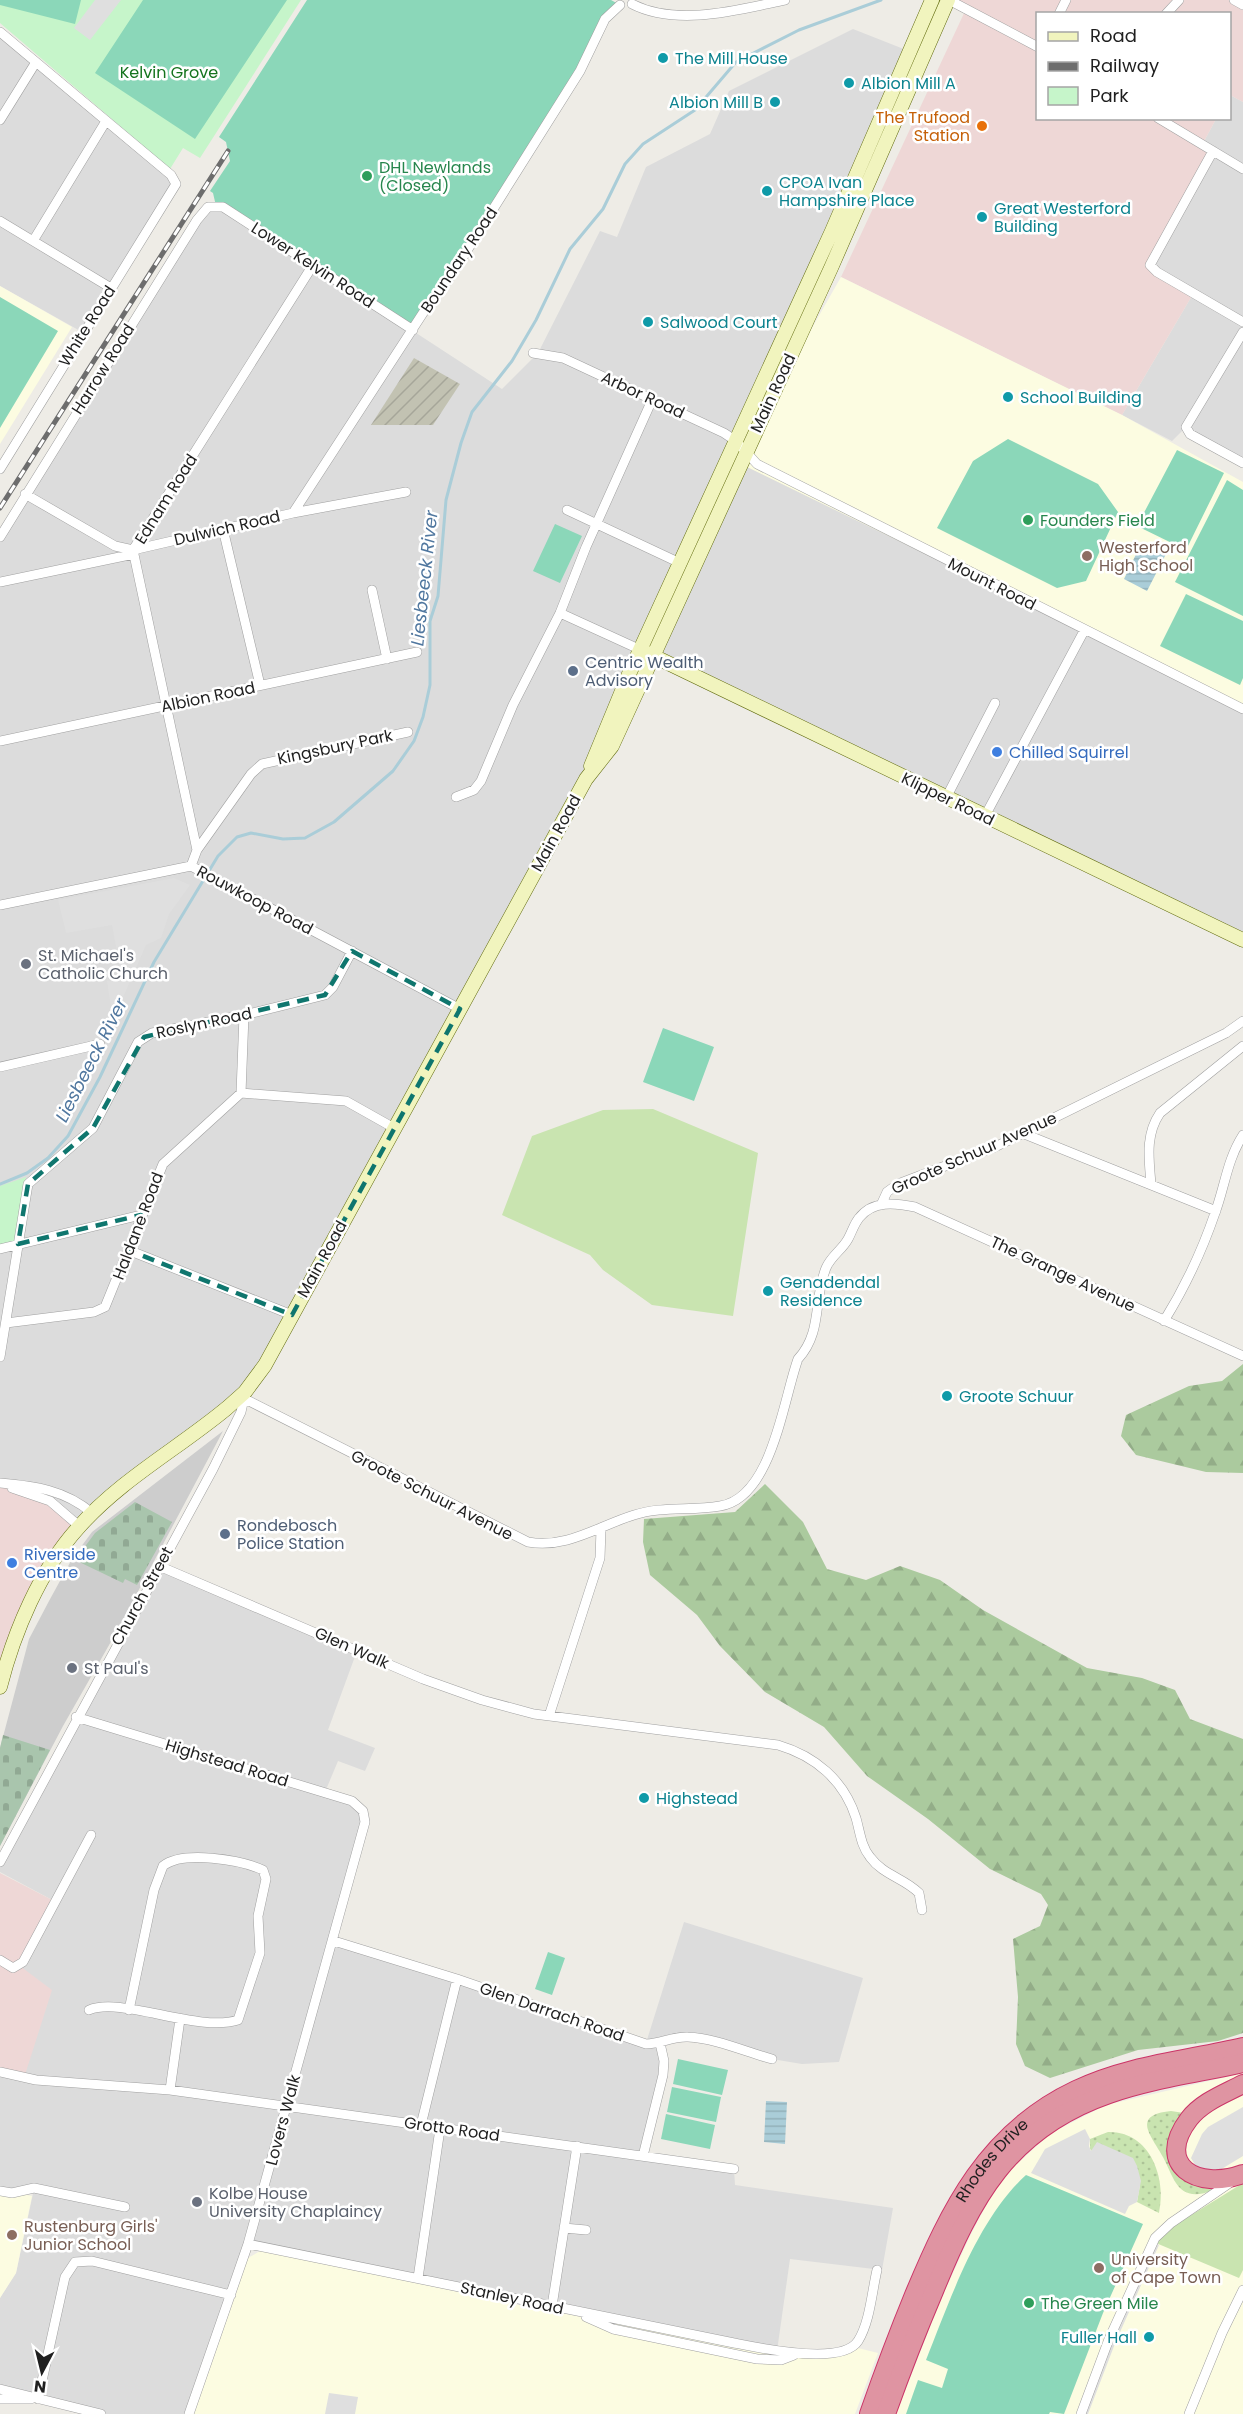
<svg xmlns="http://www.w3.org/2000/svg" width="1243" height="2414" font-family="Poppins,sans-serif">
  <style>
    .residential { fill: #dcdcdc }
    .commercial { fill: #eed7d6 }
    .education { fill: #fcfce1 }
    .religious { fill: #cdcdcd }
    .construction { fill: url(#construction-furrows) }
    .grass { fill: url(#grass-dots) }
    .forest { fill: url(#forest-firs) }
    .cemetery { fill: url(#cemetery-stones) }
    .park { fill: #c6f5ca }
    .garden { fill: #c9e4b0 }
    .pitch { fill: #8bd7b9 }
    .parking { fill: #dfdfdf }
    .water { fill: url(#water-rules) }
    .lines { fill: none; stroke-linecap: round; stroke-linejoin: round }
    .stream { stroke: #aacdd8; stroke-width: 3 }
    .minor-casing { stroke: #a0a0a0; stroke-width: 10 }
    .secondary-casing { stroke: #626c0f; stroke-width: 15 }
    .motorway-casing { stroke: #cb3467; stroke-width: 20 }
    .minor { stroke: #fff; stroke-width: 9 }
    .secondary { stroke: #f1f4be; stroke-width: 14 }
    .motorway { stroke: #df94a2; stroke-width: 18 }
    .rail-casing { stroke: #6d6d6d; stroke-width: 5 }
    .rail { stroke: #fff; stroke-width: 3; stroke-dasharray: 9; stroke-linecap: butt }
    .marked { fill: none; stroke: #0f766e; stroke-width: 4.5; stroke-dasharray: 12 8; stroke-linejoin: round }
    .culture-dot { fill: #0f9aa8; stroke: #fff; stroke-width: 2 }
    .food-dot { fill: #e8710a; stroke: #fff; stroke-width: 2 }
    .leisure-dot { fill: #2e9e5b; stroke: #fff; stroke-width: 2 }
    .education-dot { fill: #8d6e63; stroke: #fff; stroke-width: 2 }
    .service-dot { fill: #5c6f8a; stroke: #fff; stroke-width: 2 }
    .shop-dot { fill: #3f7fe0; stroke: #fff; stroke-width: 2 }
    .worship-dot { fill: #6b7280; stroke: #fff; stroke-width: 2 }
    .labels { text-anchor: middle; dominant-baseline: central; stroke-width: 5; stroke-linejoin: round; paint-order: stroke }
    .culture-label { font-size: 16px; fill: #0d838f; stroke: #fff; text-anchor: start }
    .park-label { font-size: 16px; fill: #15741e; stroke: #fff }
    .food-label { font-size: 16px; fill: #c56008; stroke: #fff; text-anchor: end }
    .leisure-label { font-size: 16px; fill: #27864d; stroke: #fff; text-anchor: start }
    .street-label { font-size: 16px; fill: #1f1f1f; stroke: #fff }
    .education-label { font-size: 16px; fill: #785e54; stroke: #fff; text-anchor: start }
    .service-label { font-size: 16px; fill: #4e5e75; stroke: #fff; text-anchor: start }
    .shop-label { font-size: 16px; fill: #366cbe; stroke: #fff; text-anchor: start }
    .worship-label { font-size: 16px; fill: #5b616d; stroke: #fff; text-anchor: start }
    .water-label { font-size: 18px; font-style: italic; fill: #50779f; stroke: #fff }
  </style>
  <defs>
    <pattern id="construction-furrows" width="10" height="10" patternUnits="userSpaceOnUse" patternTransform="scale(1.5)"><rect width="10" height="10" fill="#c2c2b2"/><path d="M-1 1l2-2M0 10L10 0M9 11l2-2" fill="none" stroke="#a6a699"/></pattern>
    <pattern id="grass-dots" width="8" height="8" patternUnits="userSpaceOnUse" patternTransform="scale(1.5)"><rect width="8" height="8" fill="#c9e4b0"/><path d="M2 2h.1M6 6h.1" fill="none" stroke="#acc397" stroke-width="1.8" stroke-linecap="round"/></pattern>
    <pattern id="forest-firs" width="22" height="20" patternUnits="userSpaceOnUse" patternTransform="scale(1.5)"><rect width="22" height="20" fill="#abca9e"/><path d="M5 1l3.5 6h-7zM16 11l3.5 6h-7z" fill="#93ad88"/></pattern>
    <pattern id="cemetery-stones" width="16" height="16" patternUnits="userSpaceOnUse" patternTransform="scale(1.5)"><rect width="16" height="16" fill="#a9c5ad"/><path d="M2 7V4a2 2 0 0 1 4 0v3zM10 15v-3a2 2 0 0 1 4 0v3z" fill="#91a994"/></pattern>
    <pattern id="water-rules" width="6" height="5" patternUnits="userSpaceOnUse" patternTransform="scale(1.5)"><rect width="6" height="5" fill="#aacdd8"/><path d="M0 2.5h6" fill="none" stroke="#92b0b9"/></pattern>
  </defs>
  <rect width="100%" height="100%" fill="#eeece6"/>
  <path class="residential" d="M853 29 924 57 746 452 1243 709V940L654 656 245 1392 79 1526 0 1484V537L205 210 223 207 502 389 538 353 600 231 617 237 646 167 710 134 729 91Z
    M0 32 175 179 82 332 0 286Z
    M1230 95 1243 102V463L1186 427 1172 441 1122 415 1193 294 1153 269 1202 145 1216 119 1230 118Z
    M159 1566 357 1651 328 1730 375 1748 365 1771 338 1761 325 1792 363 1811 334 1940 646 2043 684 1922 863 1978 839 2062 802 2064 772 2059 695 2037 660 2043 663 2054 643 2156 734 2169 735 2185 893 2208 882 2270 790 2259 777 2351 248 2244 189 2414H101L0 2389V2298L16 2273 34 2189 0 2191V2072L20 1966 56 1902 0 1872V1862Z"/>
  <path class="commercial" d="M949 0H1243V102L1230 95V14H1038V118L1216 119 1202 145 1213 151 1150 263 1193 294 1122 415 841 277 966 9Z
    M0 1484 42 1497 79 1526 27 1609 0 1687Z
    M0 1873 56 1902 20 1966 52 1990 24 2078 0 2072Z"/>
  <path class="education" d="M841 277 1122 415 1243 482V709L743 465 739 456Z
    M0 286 72 327 0 444Z
    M1243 2073V2414H896L940 2301 970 2236 990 2198 1009 2171 1051 2133 1106 2105Z
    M0 2189 32 2196 16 2273 0 2298Z
    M262 2250 533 2308 766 2351 840 2356 858 2348 878 2353 855 2414H194L248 2258Z"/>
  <path class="religious" d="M223 1431 117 1631 63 1726 0 1846V1748L29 1639 49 1601 72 1559 92 1532Z"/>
  <path class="construction" d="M414 358 460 384 433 425H371Z"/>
  <path class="grass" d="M1171 2111 1184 2113 1173 2147 1215 2186 1214 2190C1178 2204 1175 2180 1163 2157 1152 2136 1130 2115 1171 2111Z
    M1108 2132C1150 2131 1167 2178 1159 2213L1137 2202 1140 2185 1097 2143 1093 2152 1090 2149V2139Z"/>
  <path class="forest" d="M1243 1364V1473L1206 1472 1136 1455 1121 1436 1126 1415 1189 1386 1222 1381Z
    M765 1484 803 1522 827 1569 866 1580 900 1566 940 1580 983 1610 1087 1668 1142 1678 1175 1690 1190 1719 1243 1739V2033L1218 2041 1138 2050 1050 2078 1025 2066 1016 2044 1018 1997 1013 1939 1040 1926 1048 1905 1041 1894 990 1869 928 1819 867 1776 824 1727 765 1692 720 1646 697 1615 650 1575 643 1542 644 1519 735 1512Z"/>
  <path class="cemetery" d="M135 1502 172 1522 137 1585 125 1579 123 1583 75 1560 95 1533Z
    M3 1735 50 1750 0 1846V1748Z"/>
  <path class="park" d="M0 0H301L200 158 183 148 170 169 0 23Z
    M26 1177 14 1242 0 1245V1186Z"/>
  <path class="garden" d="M653 1109 758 1153 733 1316 652 1305 603 1270 590 1255 502 1215 532 1136 603 1110Z
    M1243 2183V2270L1239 2278 1156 2243 1172 2227Z"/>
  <path class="pitch" d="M0 0H81L75 24 0 5Z
    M143 0H287L195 139 95 73Z
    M307 0H611L620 5 605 19 580 71 413 330 216 206 213 193 210 191 230 161 226 142 219 137Z
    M0 297 58 331 0 428Z
    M1008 439 1098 484 1118 512 1086 581 1057 588 937 528 973 461Z
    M1177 450 1224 473 1186 550 1137 526Z
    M1227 480 1243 490V616L1175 582Z
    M555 524 582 536 560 583 533 571Z
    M1186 594 1243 621V678L1240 685 1160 646Z
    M663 1028 714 1047 694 1101 643 1082Z
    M548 1952 565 1958 552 1995 535 1989Z
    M678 2059 728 2070 722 2095 673 2084Z
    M672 2087 721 2097 716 2122 667 2112Z
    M666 2114 715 2125 710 2149 661 2139Z
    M1026 2175 1143 2224 1103 2313 1064 2414 1050 2412 1049 2414H906L918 2380 942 2388 948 2369 926 2360C950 2300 977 2220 1026 2175Z"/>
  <path class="parking" d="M95 0H121L90 40 74 28Z
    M174 878 190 885 169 914 161 938 146 945 113 1020 107 981 122 978 112 925 66 933 58 900Z
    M1243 2107V2156L1215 2173 1197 2168 1191 2158 1202 2134 1208 2127Z
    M1085 2129 1090 2139 1089 2146 1091 2151 1097 2142 1133 2158 1137 2166 1141 2181 1137 2202 1129 2206 1125 2214 1031 2173 1045 2149Z
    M1155 2243 1159 2245 1116 2341 1088 2414H1082L1113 2337Z
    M329 2393 358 2397 355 2414H325Z"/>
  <path class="water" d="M1142 542 1166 554 1147 591 1124 579Z
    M766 2101 787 2102 785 2144 764 2142Z"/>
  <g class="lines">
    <path class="stream" d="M0 1184 27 1173 48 1158 68 1136 100 1077 154 962 218 856 237 837 251 833 283 839 305 838 334 822 393 771 414 741 423 717 430 685V621L438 596 446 500 461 443 472 412 512 361 536 320 570 249 603 209 625 164 643 144 695 110 736 62 799 30 881 0"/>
    <defs>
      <path id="minor" d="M949 0 1038 47
        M1234 0 1243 5
        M632 4C677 27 738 10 785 0
        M1059 14 1066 0
        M1166 14 1179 0
        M0 32 171 175 176 184 0 469
        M1158 118 1243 169
        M0 120 36 62
        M1213 151 1150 265 1157 272 1243 322
        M0 221 111 288
        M33 241 106 121
        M1243 332 1186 427 1190 434 1243 463
        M533 353 563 358 724 433 736 441 757 464 1243 709
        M25 494 115 546 133 550 293 513 406 492
        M567 510 680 563
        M293 513 423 313 451 276 580 71 605 19 620 5
        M223 529 260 685
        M0 537 197 220 208 207H223L413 330
        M0 582 134 554
        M372 590 387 659
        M560 613 641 650
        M0 741 417 652
        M456 797 474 790 481 781 513 705 560 613 586 547 652 400
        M946 798 995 703
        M985 816 1084 631
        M197 850 251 774 262 764 408 732
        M191 866 197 850 133 550 313 265
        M0 905 191 866 460 1009
        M0 1067 100 1044
        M241 1093 244 1015
        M1022 1133 1216 1211
        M1151 1184C1149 1159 1145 1135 1160 1113L1243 1046
        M881 1205 887 1192 898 1184 995 1147 1226 1033 1243 1021
        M0 1249 141 1215
        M128 1250 292 1315
        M1164 1321C1185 1287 1202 1251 1215 1213 1225 1186 1227 1160 1243 1135
        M6 1323 94 1312 105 1307 163 1164 241 1093 346 1101 394 1128
        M0 1357 28 1184 93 1128 138 1042 152 1033 244 1015 325 995 333 987 352 951
        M245 1399 528 1542C567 1549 598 1526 634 1515 662 1506 691 1511 720 1506 772 1498 783 1400 798 1359 823 1332 813 1299 826 1268 831 1256 842 1250 848 1239 852 1232 854 1224 859 1218 873 1200 895 1203 915 1207L1243 1356
        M0 1483C35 1486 65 1490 92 1513
        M12 1488 50 1501 79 1526
        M159 1566 423 1679 482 1700 534 1714 778 1745C815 1756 844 1780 856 1818 860 1832 861 1846 870 1857 883 1875 904 1878 919 1893L922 1910
        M549 1716 600 1558 601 1529
        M76 1717 352 1801 363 1811 365 1822 248 2244 189 2414
        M0 1862 213 1469 241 1412 245 1394
        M334 1941 457 1979 646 2044C661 2044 673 2036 688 2037 715 2038 746 2052 772 2059
        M0 1960 13 1968 23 1962 91 1835
        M89 2010C121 1996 198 2033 238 2020L260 1953 258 1916 266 1879 263 1870C241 1860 183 1850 163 1866L154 1890 129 2010
        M0 2072 36 2080 170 2090 734 2169
        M170 2090 180 2019
        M421 2125 457 1979
        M643 2156 663 2075 664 2061 660 2043
        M0 2191 12 2193 34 2188 125 2207
        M564 2228 586 2230
        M248 2244 734 2343C759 2348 842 2366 858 2341 870 2322 872 2291 877 2270
        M418 2278 440 2129
        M552 2306 577 2146
        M586 2317 613 2329 757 2359 781 2360 794 2355
        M0 2389 101 2414
        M0 2399H31
        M38 2399 65 2277 75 2262 92 2261 231 2295
        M1081 2414 1109 2339 1155 2238 1171 2223 1231 2182
        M1189 2414 1222 2333 1243 2290"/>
      <path id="secondary" d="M645 652 1243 940
        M591 766 629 674 832 231 932 0
        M0 1687C14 1632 40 1570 78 1528 120 1480 179 1448 227 1408L245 1392 265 1365 586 779 612 746 831 268 948 0"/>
      <g id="motorway">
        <path d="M1243 2174C1197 2191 1154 2165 1189 2119 1202 2102 1224 2094 1243 2084"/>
        <path id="s1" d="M869 2414C883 2374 898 2334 914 2295 950 2209 987 2132 1076 2090 1128 2065 1187 2060 1243 2047"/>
        <path d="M886 2414C901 2372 917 2331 934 2291 972 2198 1008 2129 1109 2094 1152 2079 1199 2073 1243 2063"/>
      </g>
    </defs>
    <use href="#minor" class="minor-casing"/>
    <use href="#secondary" class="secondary-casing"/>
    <use href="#motorway" class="motorway-casing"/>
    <use href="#minor" class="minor"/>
    <use href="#secondary" class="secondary"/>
    <use href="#motorway" class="motorway"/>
    <defs>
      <path id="rail" d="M0 508 228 151"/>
    </defs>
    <use href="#rail" class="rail-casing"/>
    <use href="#rail" class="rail"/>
  </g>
  <path class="marked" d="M352 951 460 1009 292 1315 128 1250 141 1215 18 1244 28 1184 93 1128 144 1037 325 995Z"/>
  <g class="culture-dot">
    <circle cx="663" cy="58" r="6"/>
    <circle cx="849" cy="83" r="6"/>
    <circle cx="775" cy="102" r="6"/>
    <circle cx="767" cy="191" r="6"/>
    <circle cx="982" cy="217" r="6"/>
    <circle cx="648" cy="322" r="6"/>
    <circle cx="1008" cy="397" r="6"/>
    <circle cx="768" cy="1291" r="6"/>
    <circle cx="947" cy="1396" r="6"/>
    <circle cx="644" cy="1798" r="6"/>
    <circle cx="1149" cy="2337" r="6"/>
  </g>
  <circle class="food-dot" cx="982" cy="126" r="6"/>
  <g class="leisure-dot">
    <circle cx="367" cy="176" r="6"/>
    <circle cx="1028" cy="520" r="6"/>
    <circle cx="1029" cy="2303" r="6"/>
  </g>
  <g class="education-dot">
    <circle cx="1087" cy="556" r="6"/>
    <circle cx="12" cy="2235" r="6"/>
    <circle cx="1099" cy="2268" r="6"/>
  </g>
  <g class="service-dot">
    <circle cx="573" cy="671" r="6"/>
    <circle cx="225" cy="1534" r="6"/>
  </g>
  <g class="shop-dot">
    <circle cx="997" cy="752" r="6"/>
    <circle cx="12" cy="1563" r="6"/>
  </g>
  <g class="worship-dot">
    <circle cx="26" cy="964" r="6"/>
    <circle cx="72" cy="1668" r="6"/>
    <circle cx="197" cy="2202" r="6"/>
  </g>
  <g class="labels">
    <g class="culture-label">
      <text x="675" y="58">The Mill House</text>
      <text x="861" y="83">Albion Mill A</text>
      <text x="763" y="102" text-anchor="end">Albion Mill B</text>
      <text x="779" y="182">CPOA Ivan<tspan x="779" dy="18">Hampshire Place</tspan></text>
      <text x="994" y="208">Great Westerford<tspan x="994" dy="18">Building</tspan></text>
      <text x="660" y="322">Salwood Court</text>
      <text x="1020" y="397">School Building</text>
      <text x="780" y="1282">Genadendal<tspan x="780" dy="18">Residence</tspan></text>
      <text x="959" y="1396">Groote Schuur</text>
      <text x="656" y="1798">Highstead</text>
      <text x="1137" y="2337" text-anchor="end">Fuller Hall</text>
    </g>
    <g class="park-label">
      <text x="169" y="72">Kelvin Grove</text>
    </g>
    <g class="food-label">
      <text x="970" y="117">The Trufood<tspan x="970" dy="18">Station</tspan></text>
    </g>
    <g class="leisure-label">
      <text x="379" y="167">DHL Newlands<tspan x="379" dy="18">(Closed)</tspan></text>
      <text x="1040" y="520">Founders Field</text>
      <text x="1041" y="2303">The Green Mile</text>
    </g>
    <g class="street-label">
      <text transform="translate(459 260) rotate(-56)">Boundary Road</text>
      <text transform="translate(313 265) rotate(33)">Lower Kelvin Road</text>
      <text transform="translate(87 326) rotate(-58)">White Road</text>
      <text transform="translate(103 369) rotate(-58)">Harrow Road</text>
      <text transform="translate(773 393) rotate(-65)">Main Road</text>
      <text transform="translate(643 395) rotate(25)">Arbor Road</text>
      <text transform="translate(166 499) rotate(-58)">Ednam Road</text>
      <text transform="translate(227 528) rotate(-13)">Dulwich Road</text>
      <text transform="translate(992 584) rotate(27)">Mount Road</text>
      <text transform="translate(208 697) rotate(-12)">Albion Road</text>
      <text transform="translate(335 747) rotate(-12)">Kingsbury Park</text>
      <text transform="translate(948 799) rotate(26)">Klipper Road</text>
      <text transform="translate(556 833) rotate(-61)">Main Road</text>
      <text transform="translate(255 900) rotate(28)">Rouwkoop Road</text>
      <text transform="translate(204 1023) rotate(-12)">Roslyn Road</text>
      <text transform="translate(974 1153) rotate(-24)">Groote Schuur Avenue</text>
      <text transform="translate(138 1226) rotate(-69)">Haldane Road</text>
      <text transform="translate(322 1259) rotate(-61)">Main Road</text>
      <text transform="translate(1063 1274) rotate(25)">The Grange Avenue</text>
      <text transform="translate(432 1495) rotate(27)">Groote Schuur Avenue</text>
      <text transform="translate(142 1596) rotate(-61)">Church Street</text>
      <text transform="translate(352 1648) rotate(24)">Glen Walk</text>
      <text transform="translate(227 1763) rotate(17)">Highstead Road</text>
      <text transform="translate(552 2012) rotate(19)">Glen Darrach Road</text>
      <text transform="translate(283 2120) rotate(-75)">Lovers Walk</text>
      <text transform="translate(452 2129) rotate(8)">Grotto Road</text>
      <text stroke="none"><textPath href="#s1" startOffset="284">Rhodes Drive</textPath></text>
      <text transform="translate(512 2298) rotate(12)">Stanley Road</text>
    </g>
    <g class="education-label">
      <text x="1099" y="547">Westerford<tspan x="1099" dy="18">High School</tspan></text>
      <text x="24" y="2226">Rustenburg Girls'<tspan x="24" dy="18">Junior School</tspan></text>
      <text x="1111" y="2259">University<tspan x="1111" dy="18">of Cape Town</tspan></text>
    </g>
    <g class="service-label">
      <text x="585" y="662">Centric Wealth<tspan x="585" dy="18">Advisory</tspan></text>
      <text x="237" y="1525">Rondebosch<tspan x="237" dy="18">Police Station</tspan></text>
    </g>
    <g class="shop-label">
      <text x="1009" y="752">Chilled Squirrel</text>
      <text x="24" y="1554">Riverside<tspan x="24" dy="18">Centre</tspan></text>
    </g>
    <g class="worship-label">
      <text x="38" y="955">St. Michael's<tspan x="38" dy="18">Catholic Church</tspan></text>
      <text x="84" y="1668">St Paul's</text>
      <text x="209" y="2193">Kolbe House<tspan x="209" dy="18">University Chaplaincy</tspan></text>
    </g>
    <g class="water-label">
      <text transform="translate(424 578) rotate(-84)">Liesbeeck River</text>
      <text transform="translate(91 1060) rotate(-63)">Liesbeeck River</text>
    </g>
  </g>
  <rect x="1036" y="12" width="195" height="108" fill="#ffffff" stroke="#a5a5a5" stroke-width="1.5"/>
  <rect x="1048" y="32" width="30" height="9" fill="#f1f4be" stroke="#a5a5a5" stroke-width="1.5"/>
  <text x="1090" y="42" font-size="18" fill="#1f1f1f">Road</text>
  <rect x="1048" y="62" width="30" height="9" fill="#6d6d6d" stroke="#a5a5a5" stroke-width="1.5"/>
  <text x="1090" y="72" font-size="18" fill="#1f1f1f">Railway</text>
  <rect x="1048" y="87" width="30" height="18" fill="#c6f5ca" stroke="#a5a5a5" stroke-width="1.5"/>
  <text x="1090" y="102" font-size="18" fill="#1f1f1f">Park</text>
  <g transform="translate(42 2372) rotate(187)" stroke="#ffffff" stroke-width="4.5" paint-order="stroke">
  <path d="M0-4.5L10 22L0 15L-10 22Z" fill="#1f1f1f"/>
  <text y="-9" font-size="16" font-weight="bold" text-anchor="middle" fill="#1f1f1f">N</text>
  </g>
</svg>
